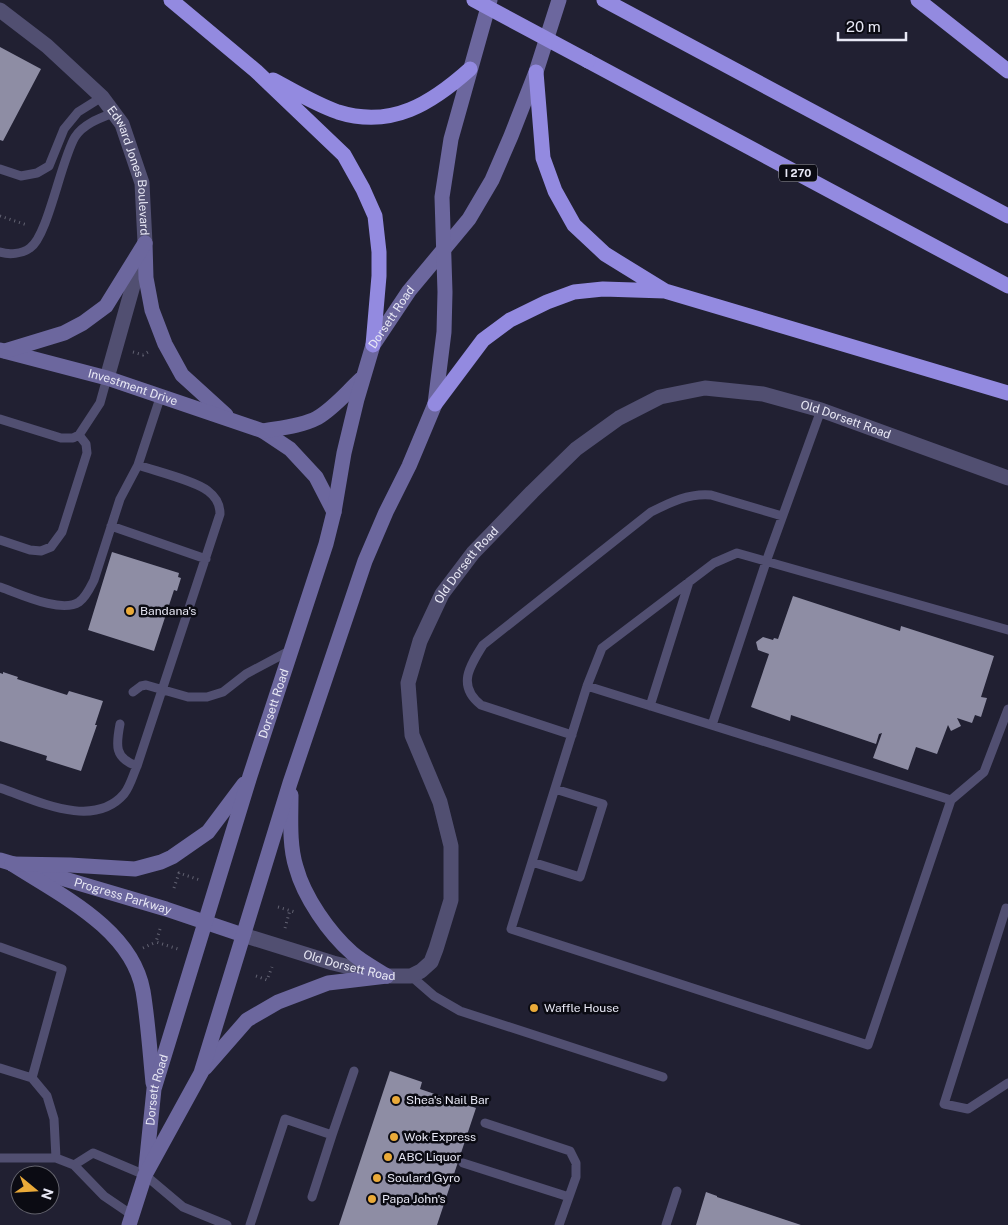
<svg xmlns="http://www.w3.org/2000/svg" width="1008" height="1225" font-family="'Public Sans',sans-serif">
  <style>
    .building { fill: #8e8da4 }
    .lines { fill: none; stroke-linecap: round; stroke-linejoin: round }
    .path { stroke: #626272; stroke-width: 3; stroke-dasharray: 1 4; stroke-linecap: butt }
    .lane { stroke: #514f71; stroke-width: 9 }
    .street { stroke: #514f71; stroke-width: 15 }
    .secondary { stroke: #6c679e; stroke-width: 15 }
    .highway { stroke: #938ae0; stroke-width: 15 }
    .highway-bridge { stroke: #938ae0; stroke-width: 15 }
    .poi-dot { fill: #eaaa39; stroke: #0b0b13; stroke-width: 2 }
    .labels { text-anchor: middle; dominant-baseline: central; stroke-width: 5; stroke-linejoin: round; paint-order: stroke }
    .shield { fill: #0b0b13; stroke: #a6a6b1; stroke-width: 1 }
    .shield-label { font-size: 11px; font-weight: bold; fill: #e8e8f5 }
    .street-label { font-size: 12px; fill: #e8e8f5; stroke: #0b0b13 }
    .poi-label { font-size: 12px; fill: #e8e8f5; stroke: #0b0b13; text-anchor: start }
  </style>
  <rect width="100%" height="100%" fill="#212032"/>
  <path class="building" d="M0 47 41 69 3 141 0 140Z
    M112 552 179 573 178 577 181 578 177 591 174 590 154 651 88 630Z
    M793 596 900 631 901 626 994 656 981 697 987 698 981 717 975 715 972 723 957 718 961 726 951 731 948 725 937 754 916 747 908 770 873 758 882 733 879 734 876 744 791 715 790 721 751 707 769 654 758 650 756 642 763 637 773 640 774 638 778 639Z
    M3 672 18 677 17 679 67 695 69 691 103 701 95 725H97L81 771 46 760 47 756 0 741V673L3 674Z
    M390 1071 422 1082 420 1089 476 1108 437 1225H339Z
    M706 1192 717 1196V1197L801 1225H696Z"/>
  <g class="lines">
    <path class="path" d="M0 216 27 225
      M133 352 143 355 148 352
      M174 888 179 873 200 880
      M278 907 295 912
      M285 928 290 910
      M160 929 156 942 178 949
      M143 948 156 942
      M256 976 267 980 272 967"/>
    <path class="lane" d="M0 169 21 176 37 173 49 166 64 129 78 112 102 97
      M0 252C9 255 22 254 30 248 48 236 61 160 75 137 83 124 100 118 113 113
      M0 419 61 438H73L79 435 100 403 107 378
      M111 526 206 559
      M0 540 30 550 41 551 51 547 62 532 87 453 86 444 79 435
      M0 587C18 593 61 614 79 602 86 597 90 588 94 580L120 499 138 465
      M587 686 602 648 714 563 737 553 1008 630
      M133 692 141 686 146 685 188 697H207L223 692 246 674 291 650
      M650 706 689 582
      M120 724C116 745 114 758 137 766
      M712 725 766 562 821 410
      M572 735 481 705C457 686 469 667 483 645L651 512C671 502 689 493 711 495L782 516
      M0 788C36 800 93 830 124 794 130 787 133 775 137 766L220 514C220 504 216 497 208 491 196 481 155 471 138 465L161 395
      M951 800 587 686 511 929 868 1045 951 800 984 772 1008 709
      M532 862 580 877 603 804 555 789
      M1008 909 1006 908 944 1104 968 1109 1008 1083
      M0 947 62 969 32 1078 47 1096 54 1119 56 1158 74 1165 104 1196 132 1215
      M411 976 434 996 460 1011 663 1077
      M0 1068 32 1078
      M485 1123 570 1151 576 1163V1177L559 1225
      M332 1135 354 1071
      M0 1158H56
      M463 1163 569 1197
      M74 1165 93 1153 145 1175 183 1207 227 1225
      M250 1225 285 1119 332 1135 312 1197
      M666 1225 677 1191"/>
    <g class="street">
      <path id="s1" d="M0 10 47 46 102 97 122 124 142 183 145 243 107 378"/>
      <path id="s2" d="M243 935 333 963 387 976H411L421 971 431 962 436 949 451 900V846L440 802 412 735 408 683 420 641 442 594 473 553 532 492 576 449 619 418 660 397 705 388 763 394 821 410 1008 478"/>
    </g>
    <g class="secondary">
      <path d="M145 243 146 278 152 310 165 344 182 375 226 415"/>
      <path id="s3" d="M0 350 107 378 263 431 290 449 316 477 334 512"/>
      <path d="M5 351 64 333 83 323 106 306 145 243"/>
      <path d="M263 431C280 428 302 426 317 418 334 408 347 392 361 379"/>
      <path d="M291 795C291 818 289 845 296 867 304 897 329 933 352 953 362 962 376 969 387 976"/>
      <path id="s4" d="M0 860 166 909 243 935"/>
      <path d="M12 864C60 895 132 929 143 991 148 1021 150 1053 153 1083"/>
      <path d="M12 864 70 865 135 869 161 862 172 857 208 832 244 784"/>
      <path d="M205 1068 247 1020 278 1002 328 983 387 976"/>
      <path id="s5" d="M146 1167 154 1089 250 776 326 544 334 512 344 453 357 399 373 345 409 291 469 219 492 180 511 136 536 72 559 0"/>
      <path d="M129 1225 145 1175 201 1073 290 783 365 561 386 512 409 466 435 404 444 332 445 292 442 197 451 139 490 0"/>
    </g>
    <path class="highway" d="M171 0 256 71 344 155 363 189 375 216 379 252V276L373 345
      M604 0 1008 216
      M918 0 1008 71
      M588 61 1008 286
      M536 72 543 158 555 191 574 225 605 254 665 291
      M273 80C294 91 315 104 338 112 392 129 432 103 470 69
      M435 404 483 340 510 320 547 302 574 292 603 289 665 291 1008 393"/>
    <path class="highway-bridge" d="M474 0 588 61"/>
  </g>
  <g class="poi-dot">
    <circle cx="130" cy="611" r="5"/>
    <circle cx="534" cy="1008" r="5"/>
    <circle cx="396" cy="1100" r="5"/>
    <circle cx="394" cy="1137" r="5"/>
    <circle cx="388" cy="1157" r="5"/>
    <circle cx="377" cy="1178" r="5"/>
    <circle cx="372" cy="1199" r="5"/>
  </g>
  <g class="labels">
    <rect class="shield" x="779" y="164.5" width="38" height="17" rx="4"/>
    <g class="shield-label">
      <text x="798" y="173">I 270</text>
    </g>
    <g class="street-label">
      <text stroke="none"><textPath href="#s1" startOffset="215">Edward Jones Boulevard</textPath></text>
      <text stroke="none"><textPath href="#s5" startOffset="888">Dorsett Road</textPath></text>
      <text stroke="none"><textPath href="#s3" startOffset="138">Investment Drive</textPath></text>
      <text stroke="none"><textPath href="#s2" startOffset="1071">Old Dorsett Road</textPath></text>
      <text stroke="none"><textPath href="#s2" startOffset="621">Old Dorsett Road</textPath></text>
      <text stroke="none"><textPath href="#s5" startOffset="482">Dorsett Road</textPath></text>
      <text stroke="none"><textPath href="#s4" startOffset="128">Progress Parkway</textPath></text>
      <text stroke="none"><textPath href="#s2" startOffset="111">Old Dorsett Road</textPath></text>
      <text stroke="none"><textPath href="#s5" startOffset="78">Dorsett Road</textPath></text>
    </g>
    <g class="poi-label">
      <text x="140" y="611">Bandana's</text>
      <text x="544" y="1008">Waffle House</text>
      <text x="406" y="1100">Shea's Nail Bar</text>
      <text x="404" y="1137">Wok Express</text>
      <text x="398" y="1157">ABC Liquor</text>
      <text x="387" y="1178">Soulard Gyro</text>
      <text x="382" y="1199">Papa John's</text>
    </g>
  </g>
  <g transform="translate(35 1190) rotate(108)"><circle r="24" fill="#0b0b13" stroke="#63636d"/>
  <path d="M0-4L9 19L0 12L-9 19Z" fill="#eaaa39"/>
  <text y="-8" font-size="14" font-weight="bold" text-anchor="middle" fill="#e8e8f5">N</text>
  </g>
  <path d="M838 32v8h68v-8" fill="none" stroke="#e8e8f5" stroke-width="2.5"/>
  <text x="846" y="32" font-size="15" fill="#e8e8f5" stroke="#0b0b13" stroke-width="4" paint-order="stroke">20 m</text>
</svg>
